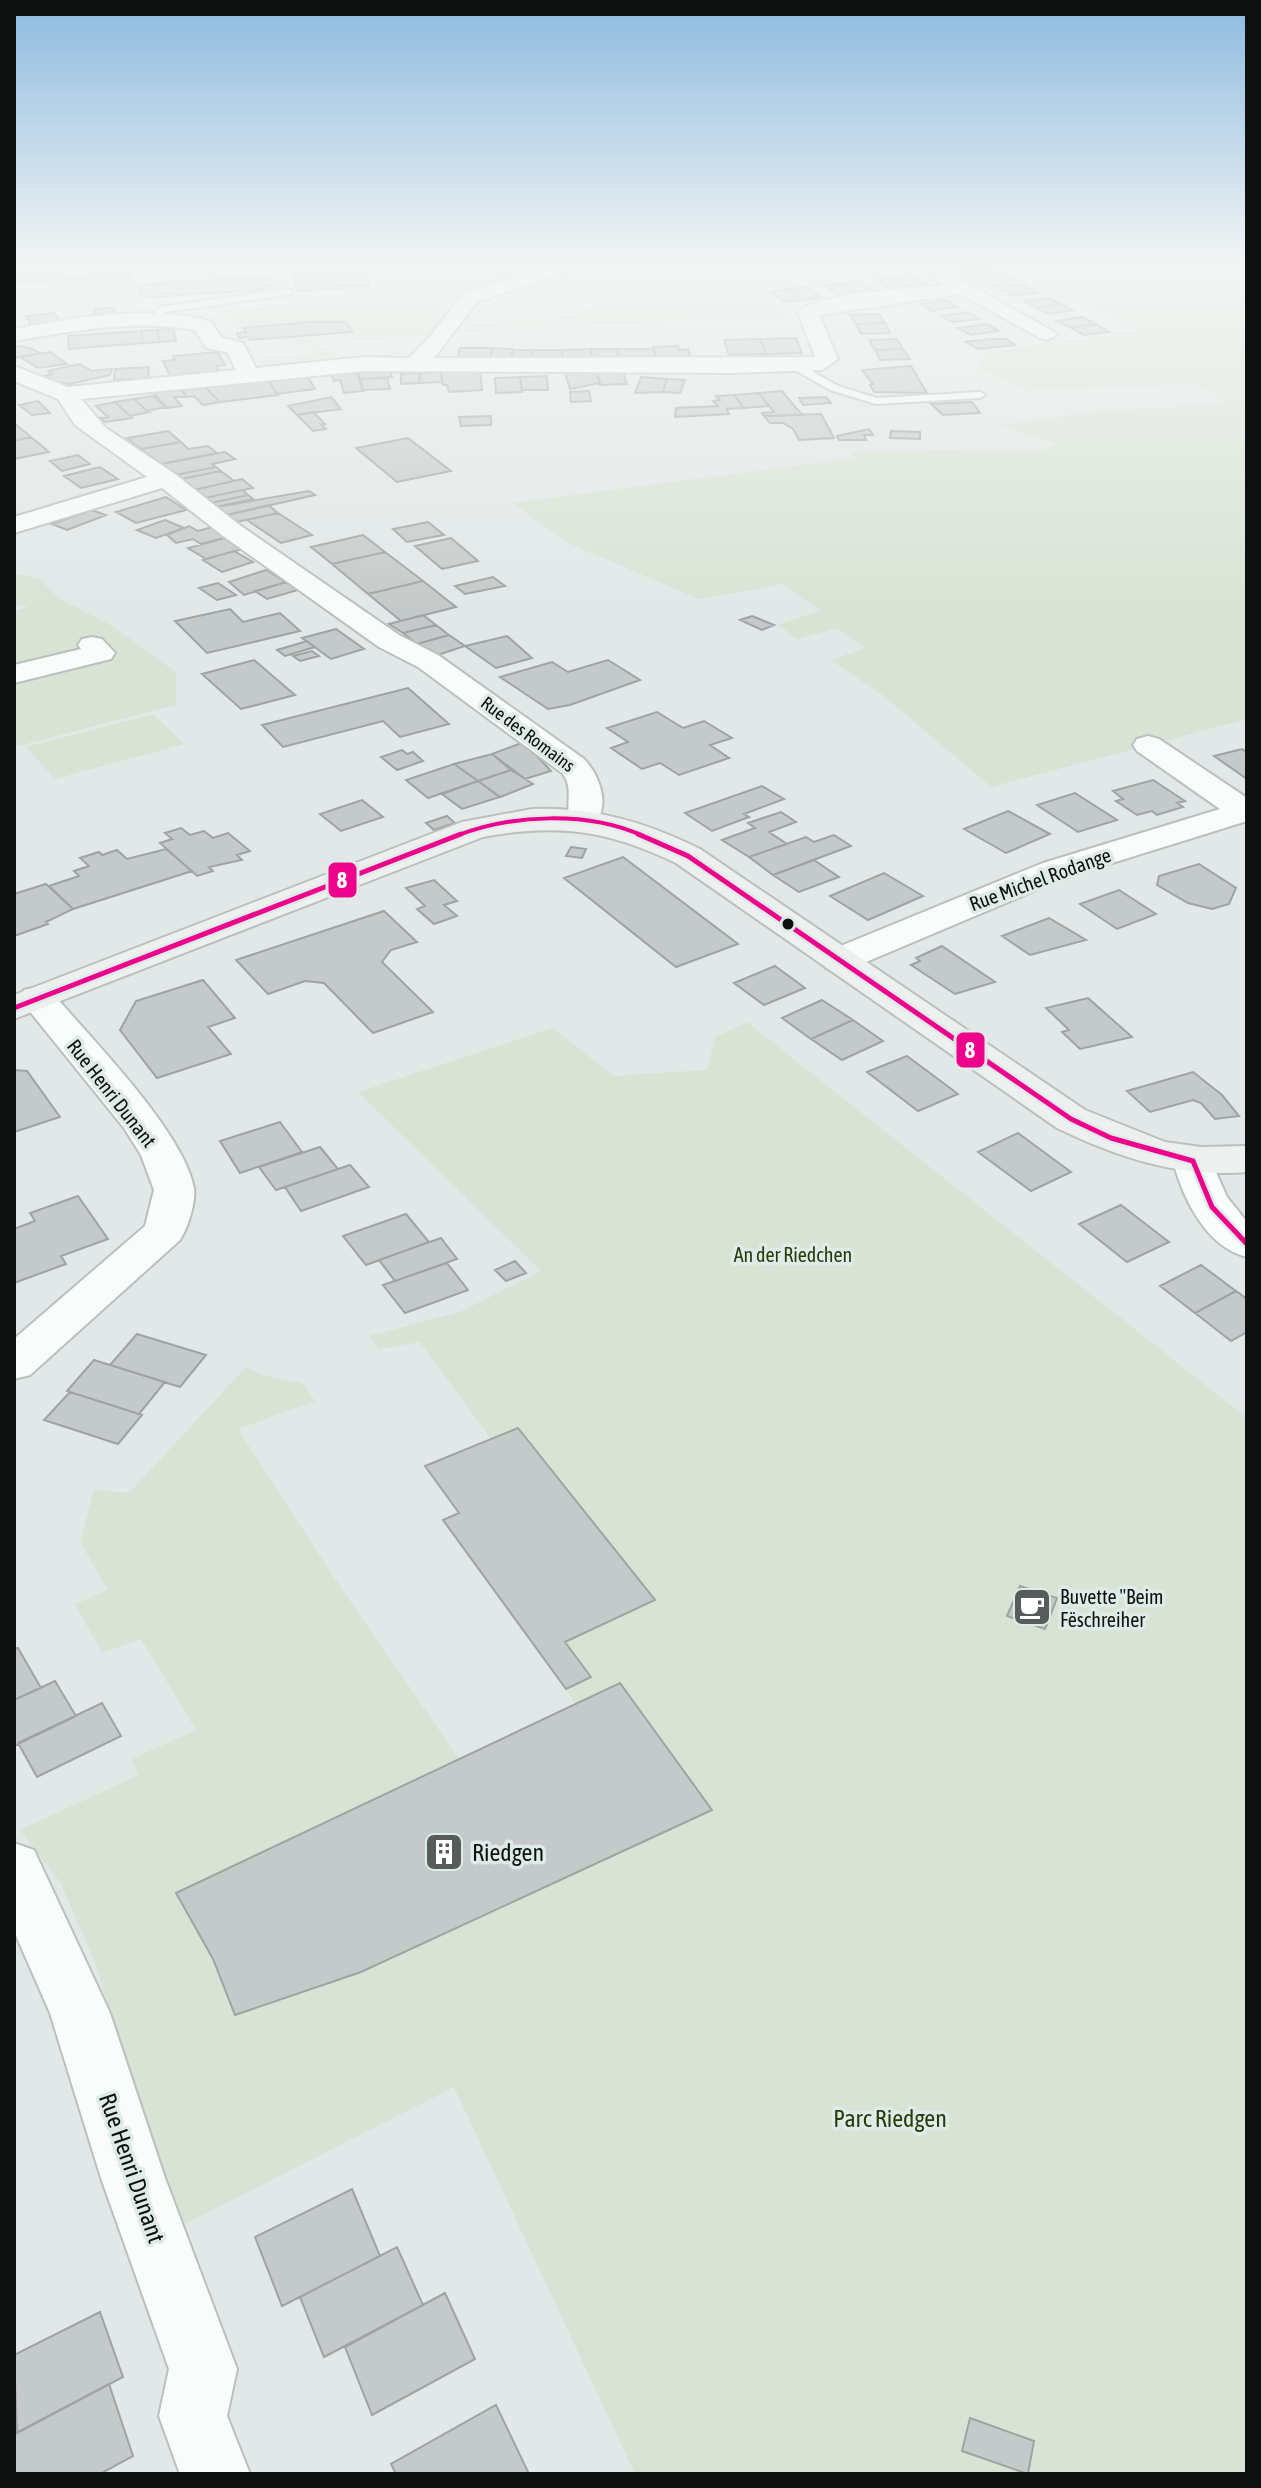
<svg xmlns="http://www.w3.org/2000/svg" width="1261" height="2488" font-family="'Asap Condensed',sans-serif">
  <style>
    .green { fill: #d8e3d4 }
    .building { fill: #c4c9c9; stroke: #9ea3a3; stroke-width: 2 }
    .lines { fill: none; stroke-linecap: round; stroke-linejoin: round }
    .service-casing { stroke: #bac0bf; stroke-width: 4 }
    .minor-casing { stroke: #bac0bf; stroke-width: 4 }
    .secondary-casing { stroke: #bac0bf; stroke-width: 4 }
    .service { fill: #fafcfb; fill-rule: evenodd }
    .minor { fill: #fafcfb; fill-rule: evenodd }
    .secondary { fill: #edf0ef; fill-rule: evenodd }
    .bus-1-far1-casing { stroke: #deebe8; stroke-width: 8 }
    .bus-1-casing { stroke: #deebe8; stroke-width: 10 }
    .bus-1-far1 { stroke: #ed028c; stroke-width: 4 }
    .bus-1 { stroke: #ed028c; stroke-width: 5 }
    .bus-dot { fill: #0d1110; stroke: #deebe8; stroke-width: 3 }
    .labels { text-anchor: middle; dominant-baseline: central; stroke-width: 7; stroke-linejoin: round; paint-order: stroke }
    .far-street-label { font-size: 18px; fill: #0d1110; stroke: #deebe8 }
    .street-label { font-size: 20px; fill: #0d1110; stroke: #deebe8 }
    .park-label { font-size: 20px; fill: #263d08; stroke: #deebe8 }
    .poi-label { font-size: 20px; fill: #0d1110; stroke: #deebe8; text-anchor: start }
    .near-poi-label { font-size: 24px; fill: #0d1110; stroke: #deebe8; text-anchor: start }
    .near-park-label { font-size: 24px; fill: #263d08; stroke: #deebe8 }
    .near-street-label { font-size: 24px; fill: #0d1110; stroke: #deebe8 }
    .line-badge { stroke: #deebe8; stroke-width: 3 }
    .badge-label { font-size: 22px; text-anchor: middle; font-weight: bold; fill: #fff }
  </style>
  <rect width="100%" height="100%" fill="#e1e8e7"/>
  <path class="green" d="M387 264H550L509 274 511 278 467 292 433 295C442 312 444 319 430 336L348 341 342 333 352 331 345 322 236 329 226 310 396 294Z
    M683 264H925L745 284 791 315 457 332 470 324 533 319 547 323 627 295 643 299 713 277 681 266Z
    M1016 264H1247V719L991 787 885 697 831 660 866 648 837 628 797 639 778 625 821 610 783 584 699 599 568 543 512 503 854 458 849 451 1047 449 1056 443 999 425 1097 411 1230 404 1197 385 1025 390 981 370 980 360 987 352 1138 331Z
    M285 338C308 337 321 340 333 360L269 366 255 362 252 356 260 360C278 355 295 361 313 352L309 345 288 343Z
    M14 574 38 578 60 599 112 626 176 672V705L14 747V611L28 607 14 604Z
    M153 714 184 744 55 779 26 747Z
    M747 1022 1247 1418V2474H635L454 2087 183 2225 113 2025 98 1970 60 1882 20 1830 138 1775 132 1759 196 1730 141 1639 102 1653 75 1604 108 1590 80 1542 94 1490 129 1493 246 1367 261 1375 302 1383 315 1401 238 1429 331 1573 459 1759 177 1893 213 1959 234 2015 361 1972 712 1810 620 1683 575 1704 566 1689 590 1677 565 1642 654 1600 518 1428 491 1439 420 1342 379 1349 369 1336 462 1311 541 1271 358 1092 553 1028 614 1076 707 1070 715 1037Z"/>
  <path class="building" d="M14 264H132L130 277 14 282Z
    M289 264H360L370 286 298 291Z
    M985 264 992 268 966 271 955 265Z
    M992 268 1003 274 978 277 966 271Z
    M913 275 927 284 891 289 877 280Z
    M269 276 272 286 260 290 151 297 141 295 139 285Z
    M1013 279 1025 286 1000 289 990 284Z
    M859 281 874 290 857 293 841 283Z
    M841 283 857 293 839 295 823 285Z
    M1025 286 1037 293 1012 296 1000 289Z
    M806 287 821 297 802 300 787 289Z
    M787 289 802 300 784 302 769 292Z
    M1048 298 1061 304 1036 308 1024 301Z
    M947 300 957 307 932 311 921 304Z
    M1061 304 1073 310 1049 314 1036 308Z
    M114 308 116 320 95 322 94 309Z
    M967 312 979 319 952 322 941 316Z
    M54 313 60 322 32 326 26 316Z
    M879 314 885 323 856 324 850 315Z
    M1082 317 1096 324 1071 328 1057 321Z
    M309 322H346L352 332 250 340 248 337 239 338 237 333 246 332 244 328Z
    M885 323 890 333 861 334 856 324Z
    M986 324 999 331 971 335 958 328Z
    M1096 324 1109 332 1084 335 1071 328Z
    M173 328 176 341 160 342 157 330Z
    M157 330 160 342 143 343 141 331Z
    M141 331 143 343 69 349 68 336Z
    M796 338 802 353 766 354 760 339Z
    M760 339 766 354 729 355 724 340Z
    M897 339 903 349 875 350 869 340Z
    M991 339H1006L1015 345 978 349 966 342Z
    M20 346 32 349 40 353 14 358V347Z
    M678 346 679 350 688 349 691 360H657L653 347Z
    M460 348H492L490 359 457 358Z
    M492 348 513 349 511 359H490Z
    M591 349H617L618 358H592Z
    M591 349 592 358 563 359 562 350Z
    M617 349H654L656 357 618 358Z
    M903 349 910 359 880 360 875 350Z
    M513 350H532L533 359H511Z
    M532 350H562L563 359H533Z
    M50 352 67 364 38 368 20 357Z
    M218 352 225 365 216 366 219 371 170 376 163 361 175 360 173 356Z
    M79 364 92 371 112 369 110 375 70 384 55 382 43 376 52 374 48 371Z
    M911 366 927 393 874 392 870 385 873 384 862 370Z
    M149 367 148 379 114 380 115 369Z
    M390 369 392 377 360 379 356 370Z
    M356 370 363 391 344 393 340 380 334 381 330 373Z
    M622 370 627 384 600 385 596 371Z
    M480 371 482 390 449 392 447 385H443L441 372Z
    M596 371 600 383 570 389 565 372Z
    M441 372 442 382 420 383 419 373Z
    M419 373 420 383 401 384V374Z
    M307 375 315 389 277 394 267 379Z
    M547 376 548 390H522L520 377Z
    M520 377 522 392 496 393 495 378Z
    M641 377 667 379 663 392 635 393Z
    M387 378 390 389 363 390 360 379Z
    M267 379 278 395 220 402 204 386Z
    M667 379 685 380 680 393 663 392Z
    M202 384 220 402 203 405 194 396 187 397 179 387Z
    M179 387 187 397H174L182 406 167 408 151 390Z
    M589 391 591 401 571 402 570 392Z
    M782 391 796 408 803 415 764 416 762 413 774 412 759 393Z
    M759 393 769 406 744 408 734 395Z
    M734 395 744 408 727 409 729 414 675 417 676 408 718 406 713 401 720 400 716 396Z
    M153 396 166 407 147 411 134 399Z
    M331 397 341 409 297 415 288 406Z
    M826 397 831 403 803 405 799 398Z
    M134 399 147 411 149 412 130 416 115 402Z
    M38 401 50 413 32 415 19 405Z
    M115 402 130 416 132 418 105 422 100 418 108 417 96 406Z
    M972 402 980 413 943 415 931 404Z
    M313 412 325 424H321L326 429 313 431 297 415Z
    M821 414 834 438 799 440 793 429 783 423H770L764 416Z
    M491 416V425L461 426 459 417Z
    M14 423 31 437 14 441Z
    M869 429 873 435H864L866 440H839L837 436Z
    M168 431 181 442 141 449 127 438Z
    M891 431 920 432V439L890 438Z
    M31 437 49 452 14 459V441Z
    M408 438 451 471 397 482 356 448Z
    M181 442 188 449 208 446 217 453 161 464 141 449Z
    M225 452 235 459 212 464 216 467 175 475 161 464Z
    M78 455 90 464 62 471 50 461Z
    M100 467 118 479 81 488 64 476Z
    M216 467 221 471 181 479 175 475Z
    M221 471 234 481 194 490 181 479Z
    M242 479 253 488 205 498 194 490Z
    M242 490 248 495 211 503 205 498Z
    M309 491 315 495 227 515 216 507Z
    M248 495 253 499 216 507 211 503Z
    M166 497 186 510 136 523 116 512Z
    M268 505 278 513 237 522 227 515Z
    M91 510 106 515 67 530 52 524Z
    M278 513 312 535 281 543 247 520Z
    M165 520 184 528 156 538 137 530Z
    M428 522 444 535 407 542 393 529Z
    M189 526 198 531 212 527 228 537 201 544 193 539 176 543 167 535Z
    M363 535 385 552 332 564 311 547Z
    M225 538 243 549 206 559 188 548Z
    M451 538 478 561 442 569 415 546Z
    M234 551 253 562 222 572 203 560Z
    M385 552 423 581 368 594 332 564Z
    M266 570 286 582 244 595 229 582Z
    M493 577 505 586 465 594 455 586Z
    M423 581 456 607 401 621 368 594Z
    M286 582 298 590 267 599 255 591Z
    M218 583 236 595 217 600 199 588Z
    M230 609 243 622 280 613 300 631 207 653 175 621Z
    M423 615 436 625 403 633 389 624Z
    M752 616 774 625 762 630 740 620Z
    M436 625 449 635 417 644 403 633Z
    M336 629 364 649 331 659 302 638Z
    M449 635 465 646 435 656 417 644Z
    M507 636 532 658 496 668 465 646Z
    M307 641 315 647 285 656 277 650Z
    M312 651 319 656 300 661 293 656Z
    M254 660 295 695 241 709 202 674Z
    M608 660 640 680 570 705 548 709 500 677 552 662 568 672Z
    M408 688 449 724 400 737 383 721 283 747 262 725Z
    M657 712 683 728 704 721 732 738 710 745 729 758 679 775 660 763 642 769 611 748 628 742 607 728Z
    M524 742 551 771 525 779 492 754Z
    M1242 749 1247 752V779L1214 756Z
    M402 750 407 754 413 752 423 761 397 770 381 757Z
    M492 754 511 770 478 781 454 764Z
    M454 764 478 781 428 798 406 780Z
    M511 770 533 784 500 797 478 781Z
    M1153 780 1185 801 1177 803 1183 807 1157 815 1152 811 1137 815 1116 801 1123 799 1113 791Z
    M478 781 500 797 462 809 442 794Z
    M762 786 784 799 744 814 749 817 712 831 685 813Z
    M1075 793 1117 820 1078 832 1037 805Z
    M362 800 383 817 341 831 320 814Z
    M1008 811 1050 834 1006 853 964 829Z
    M781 812 796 822 769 832 787 844 749 857 722 840 755 828 748 823Z
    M447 816 455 823 434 830 426 823Z
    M181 828 190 835 204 831 213 838 228 833 250 851 237 855 242 860 209 867 213 871 197 876 160 843 172 839 165 833Z
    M834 835 851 846 773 875 749 857 806 837 814 842Z
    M571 847 586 849 582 858 566 856Z
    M166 849 192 871 73 909 49 886 79 876 74 871 89 866 80 858 99 852 102 855 117 850 127 859Z
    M623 857 738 944 676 967 564 878Z
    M814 860 839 877 799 892 773 875Z
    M1199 864 1236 888 1229 904 1212 909 1188 903 1157 885 1159 876Z
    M884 873 923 896 868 920 830 896Z
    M434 880 457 901 444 905 457 916 434 924 417 909 425 906 406 888Z
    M46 884 73 909 46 922 48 924 14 936V894Z
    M1119 890 1156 914 1117 929 1080 904Z
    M384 911 417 942 391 950 382 962 433 1012 373 1033 324 983 305 981 268 994 236 960Z
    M1049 918 1086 940 1030 955 1002 936Z
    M942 946 995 982 955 994 911 965 920 961 916 958Z
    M775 966 805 988 764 1005 734 983Z
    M203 980 235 1018 208 1027 231 1054 157 1078 120 1030 136 1001Z
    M1088 998 1132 1037 1080 1049 1062 1032 1069 1030 1046 1008Z
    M822 1000 853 1020 811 1039 782 1018Z
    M853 1020 883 1041 842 1060 811 1039Z
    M907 1056 958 1094 918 1111 867 1072Z
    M14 1070 27 1071 60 1117 14 1132Z
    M1193 1072 1222 1095 1239 1116 1215 1119 1201 1103 1193 1100 1150 1112 1127 1091Z
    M280 1122 302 1152 240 1173 220 1141Z
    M1018 1133 1071 1172 1031 1191 978 1152Z
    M320 1147 338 1169 276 1190 259 1167Z
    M350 1165 369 1187 301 1211 285 1187Z
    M78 1196 108 1239 61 1256 66 1264 14 1283V1229L35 1221 30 1213Z
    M1121 1205 1169 1242 1127 1262 1079 1224Z
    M406 1214 429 1242 366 1265 343 1236Z
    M441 1238 457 1259 395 1281 379 1260Z
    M515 1261 526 1273 506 1281 495 1270Z
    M447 1263 468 1290 405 1313 383 1285Z
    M1201 1265 1236 1291 1195 1313 1160 1286Z
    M1236 1291 1247 1299V1332L1231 1341 1195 1313Z
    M137 1334 206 1355 180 1387 110 1365Z
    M94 1360 110 1365 165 1382 139 1414 67 1391Z
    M70 1392 139 1414 142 1415 118 1444 44 1420Z
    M518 1428 655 1600 565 1642 591 1677 566 1689 443 1520 459 1513 425 1466Z
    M1020 1586 1057 1598 1045 1629 1007 1616Z
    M18 1648 41 1688 14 1700V1649Z
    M55 1681 76 1716 14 1746V1700Z
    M620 1683 712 1810 361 1972 235 2015 213 1959 176 1893Z
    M102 1703 121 1736 37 1777 18 1743Z
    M352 2189 380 2256 282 2306 255 2237Z
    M397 2247 423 2305 324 2357 300 2297Z
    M445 2293 475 2359 372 2415 345 2347Z
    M100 2312 123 2377 17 2433 14 2355Z
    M109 2384 133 2456 100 2474H14V2434Z
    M496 2405 529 2474H396L391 2464Z
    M970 2418 1034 2441 1028 2474 962 2451Z"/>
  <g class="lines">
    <defs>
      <path id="service" d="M290 289 293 294 165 312 162 324 153 322 156 310 161 307Z
        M790 363H798L838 386 877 398 980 392 985 395 980 398 876 404 830 390 790 367Z"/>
      <path id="minor" d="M553 264H581L578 268 477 302 434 358 815 357 798 313C814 292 914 289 944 285L929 274 939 268 1058 334 1047 340 1040 338 961 294 819 315 838 359 822 370 732 373 364 371 81 399 106 428 175 474 241 526 399 635 438 655 584 759C600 776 610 804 595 825L584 828 573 825C562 809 576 789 562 773L418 667 379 647 223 536 162 488 14 533V517L147 477 75 425 58 399 14 381V366L68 387 236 370 227 352 206 348 195 330C137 319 72 331 14 341V329C77 317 147 305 210 321L222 338 243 343 256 368 364 357 409 358 429 338 463 294Z
        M92 637 102 639 115 653 111 659 14 683V665L81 649 78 645 82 639Z
        M1148 736 1159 739 1247 798V821L1067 877 852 968 839 971 826 968 821 960 826 952 1043 863 1220 809 1137 751 1133 745 1137 739Z
        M37 987 50 990C89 1037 183 1130 194 1188 196 1202 188 1228 180 1240L30 1375 14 1379V1339L145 1226 154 1190 141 1155 124 1128 19 998 24 990Z
        M1193 1149 1207 1152 1227 1197 1247 1222V1257C1206 1247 1183 1199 1173 1161L1179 1152Z
        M14 1843 34 1850 110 2013 165 2178 237 2369 227 2416 250 2474H180L159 2416 169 2369 101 2178 50 2013 14 1931Z"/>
      <path id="secondary" d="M532 809C593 807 646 822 700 849L1085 1110 1165 1142 1201 1147 1247 1146V1172C1179 1178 1117 1157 1057 1128L676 863C607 830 558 823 483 837L14 1019V995L462 822Z"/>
    </defs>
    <use href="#service" class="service-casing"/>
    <use href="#minor" class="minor-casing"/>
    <use href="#secondary" class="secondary-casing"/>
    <use href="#service" class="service"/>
    <use href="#minor" class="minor"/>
    <use href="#secondary" class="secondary"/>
    <defs>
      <path id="bus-1-far1" d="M456 836C512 814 588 811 643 836"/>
      <path id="bus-1" d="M638 834 688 856 1071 1119 1111 1138 1193 1161 1212 1207 1247 1244
        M14 1008 461 834"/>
    </defs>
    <use href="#bus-1-far1" class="bus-1-far1-casing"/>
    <use href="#bus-1" class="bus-1-casing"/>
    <use href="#bus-1-far1" class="bus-1-far1"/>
    <use href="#bus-1" class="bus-1"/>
  </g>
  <linearGradient id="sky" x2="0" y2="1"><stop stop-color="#8dbadf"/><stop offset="0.43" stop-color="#f2f5f4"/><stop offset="1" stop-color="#f2f5f4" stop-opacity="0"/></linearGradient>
  <rect width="1261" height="612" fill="url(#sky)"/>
  <defs>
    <symbol id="cafe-square" viewBox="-11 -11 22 22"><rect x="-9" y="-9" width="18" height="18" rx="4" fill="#575c5b" stroke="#deebe8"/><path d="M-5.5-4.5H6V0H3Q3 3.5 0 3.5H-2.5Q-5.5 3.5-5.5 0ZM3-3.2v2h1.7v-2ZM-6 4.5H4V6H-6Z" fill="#fff"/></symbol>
    <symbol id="building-square" viewBox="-11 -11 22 22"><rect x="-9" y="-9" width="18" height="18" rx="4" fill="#575c5b" stroke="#deebe8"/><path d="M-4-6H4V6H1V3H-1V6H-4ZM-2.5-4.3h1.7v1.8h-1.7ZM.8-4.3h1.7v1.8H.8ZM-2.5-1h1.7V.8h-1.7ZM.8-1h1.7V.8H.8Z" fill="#fff"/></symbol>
  </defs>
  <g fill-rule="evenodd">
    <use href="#cafe-square" x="1010" y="1585" width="44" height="44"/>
    <use href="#building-square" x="422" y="1830" width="44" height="44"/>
  </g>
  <circle class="bus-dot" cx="788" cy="924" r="7"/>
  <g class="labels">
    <g class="far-street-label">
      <text transform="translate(528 734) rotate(37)">Rue des Romains</text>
    </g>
    <g class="street-label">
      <text transform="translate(1040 879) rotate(-20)">Rue Michel Rodange</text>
      <text transform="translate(112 1093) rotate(52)">Rue Henri Dunant</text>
    </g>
    <g class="park-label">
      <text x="793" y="1254">An der Riedchen</text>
    </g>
    <g class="poi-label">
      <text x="1060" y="1596">Buvette "Beim<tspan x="1060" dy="23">Fëschreiher</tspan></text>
    </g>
    <g class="near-poi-label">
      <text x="472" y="1852">Riedgen</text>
    </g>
    <g class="near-park-label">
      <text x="890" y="2118">Parc Riedgen</text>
    </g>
    <g class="near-street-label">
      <text transform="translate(132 2168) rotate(71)">Rue Henri Dunant</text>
    </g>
  </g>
  <g class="line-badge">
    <rect x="327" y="861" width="31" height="38" rx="8" fill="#ed028c"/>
    <rect x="955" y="1031" width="31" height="38" rx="8" fill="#ed028c"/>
  </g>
  <g class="badge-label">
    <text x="342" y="888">8</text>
    <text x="970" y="1058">8</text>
  </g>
  <rect width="1261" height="2488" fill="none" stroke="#0d1110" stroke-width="32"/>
</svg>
